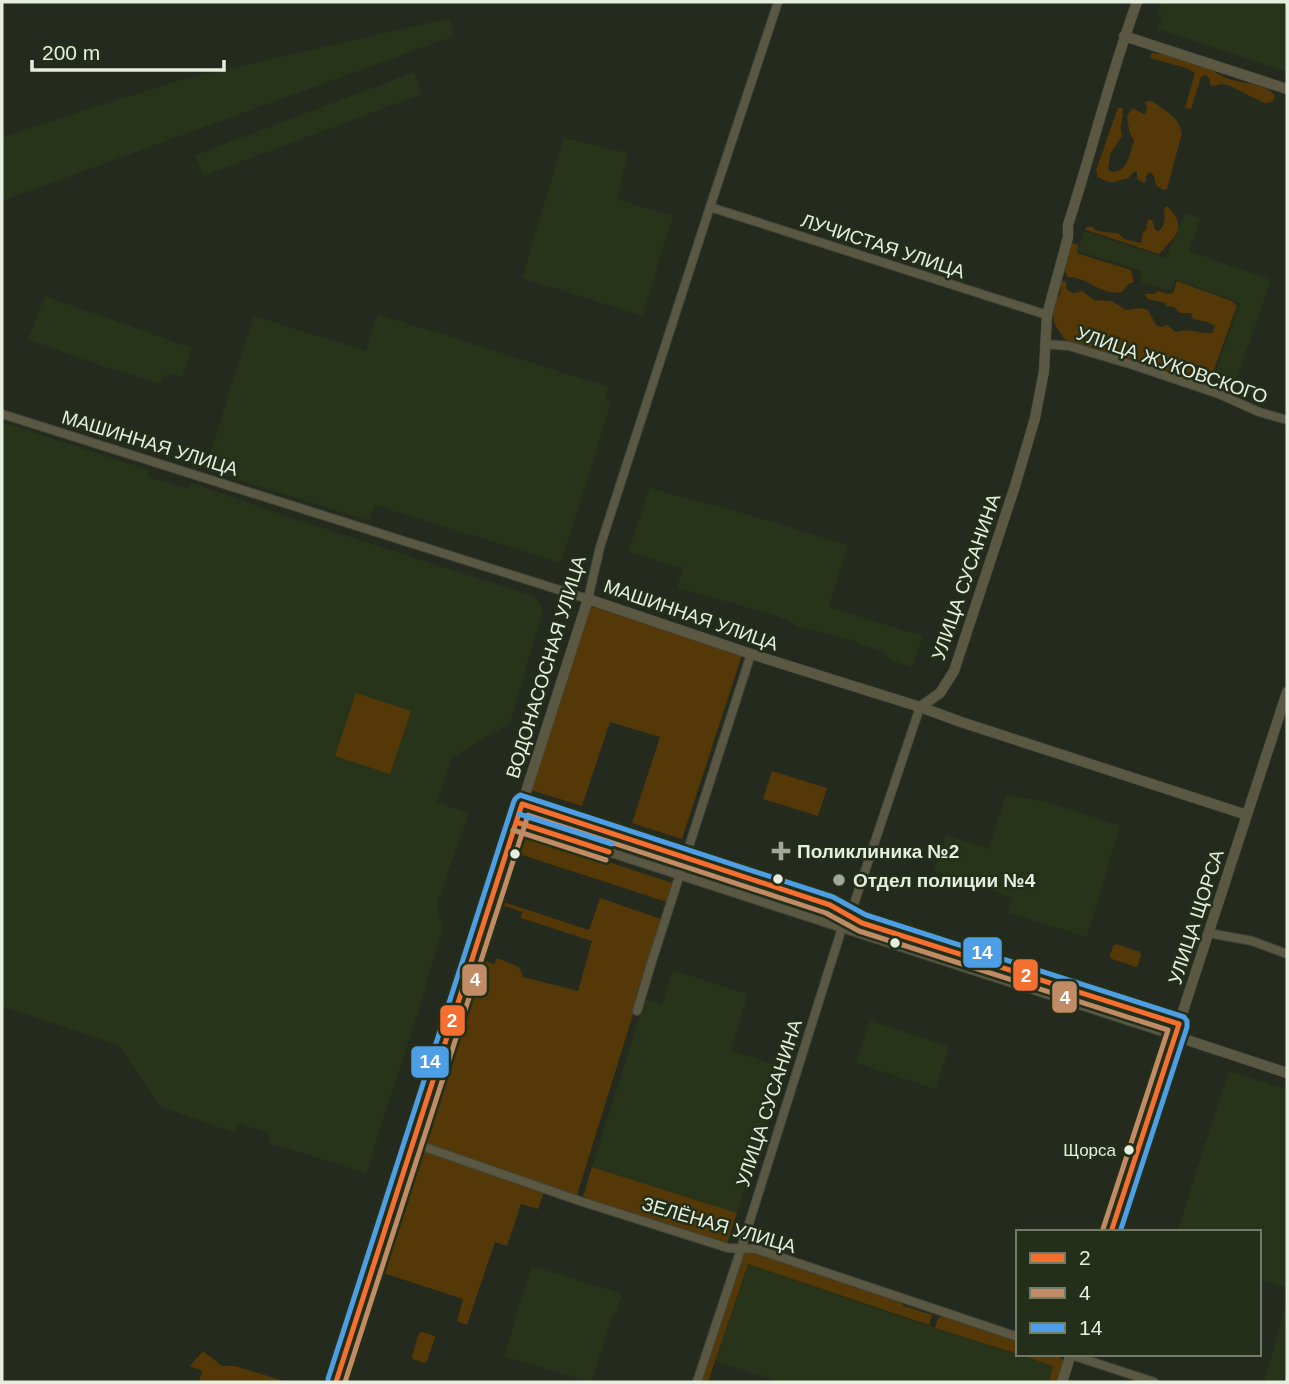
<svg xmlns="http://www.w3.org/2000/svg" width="1289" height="1384" font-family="Helvetica,sans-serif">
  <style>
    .built { fill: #273419 }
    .green { fill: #543807 }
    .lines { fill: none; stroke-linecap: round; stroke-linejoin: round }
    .minor-casing { stroke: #3f453a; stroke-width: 10 }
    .tertiary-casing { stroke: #3f453a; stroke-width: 11 }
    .minor { stroke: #5a5843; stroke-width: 8 }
    .tertiary { stroke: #5a5843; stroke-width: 10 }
    .bus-1-casing { stroke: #242f19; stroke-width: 10 }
    .bus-2-casing { stroke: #242f19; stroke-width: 10 }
    .bus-3-casing { stroke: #242f19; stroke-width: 10 }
    .bus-1 { stroke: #f46f30; stroke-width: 5 }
    .bus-2 { stroke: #c18c65; stroke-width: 5 }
    .bus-3 { stroke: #4d9ee5; stroke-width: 5 }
    .poi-dot { fill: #a2a99c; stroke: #242f19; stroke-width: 2.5 }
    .bus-dot { fill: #e6eee0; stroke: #242f19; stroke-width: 2.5 }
    .labels { text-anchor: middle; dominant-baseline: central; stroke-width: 5; stroke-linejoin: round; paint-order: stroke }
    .bus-label { font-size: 17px; fill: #e6eee0; stroke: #242f19; text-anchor: end }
    .street-label { font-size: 19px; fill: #e6eee0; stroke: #242f19 }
    .poi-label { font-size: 19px; font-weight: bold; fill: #e6eee0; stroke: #242f19; text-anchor: start }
    .line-badge { stroke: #242f19; stroke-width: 2.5 }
    .badge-label { font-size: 19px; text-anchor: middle; font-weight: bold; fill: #fff }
  </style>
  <rect width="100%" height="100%" fill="#242a1e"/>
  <path class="built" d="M1161 2H1287V72L1158 29 1162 15 1158 13Z
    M450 18 454 36 2 201V137L180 80Z
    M414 72 422 94 203 176 195 155Z
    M564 138 628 153 617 199 673 216 642 316 522 278Z
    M1185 213 1201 218 1189 251 1271 280 1234 386 1213 378 1240 303 1175 279 1171 291 1140 281 1142 271 1078 251 1084 231 1166 258Z
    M45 296 192 348 182 377 170 373 163 378 161 384 102 366 28 339Z
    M378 314 609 387 605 400 611 403 561 563 375 505 369 521 205 469 254 316 366 351Z
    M2 422 149 470 148 477 188 489 190 483 212 490 280 514 535 597 543 610 510 723 451 758 437 802 469 813 437 903 442 929 419 1009 366 1173 269 1143 270 1134 238 1123 234 1133 160 1106 118 1045 2 1006Z
    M650 488 756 517 847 545 829 607 923 636 912 668 886 658 887 654 848 639 797 626 789 621 768 613 677 588 683 568 628 552Z
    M1006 794 1051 803 1120 826 1087 937 1008 913 1013 898 934 871 946 835 989 849Z
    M673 970 748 994 730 1050 783 1067 737 1213 592 1167 645 1000 662 1005Z
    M870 1021 949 1047 935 1089 856 1063Z
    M1229 1071 1287 1090V1288L1259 1279V1232H1177Z
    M748 1264 932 1327 1054 1366 1048 1382H781L715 1361Z
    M532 1266 622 1294 615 1314H613L591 1382 504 1356Z
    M1287 1304V1382H1264L1286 1305Z"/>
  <path class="green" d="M1151 53C1170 54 1192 61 1209 69 1216 72 1222 77 1229 79 1243 84 1266 83 1275 96 1273 102 1271 103 1264 103L1228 85 1220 84 1215 86 1210 85V80L1206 75 1201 77 1191 109 1185 108 1195 73 1186 68 1150 58Z
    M1147 101H1152L1170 114 1178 122 1182 133 1167 189 1163 190 1156 185 1154 176 1150 172 1146 176V182L1144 183 1137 179V172L1135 171 1127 179C1121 178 1120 182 1114 182 1108 183 1103 179 1098 177L1096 170 1118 108H1122C1125 118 1118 126 1122 136L1110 154 1108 168 1111 172C1129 172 1129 154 1134 141L1129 131 1127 115 1133 108 1143 114 1146 113 1147 107 1145 103Z
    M1167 206C1189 228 1175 236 1159 254L1086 230V227H1093L1095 230 1104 232 1118 233 1124 239 1141 243 1143 232 1146 230 1148 220H1152L1155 230 1159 231C1166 224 1165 218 1164 208Z
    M1073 243 1078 245 1077 251 1079 254 1131 270 1134 282 1128 284 1122 292C1100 296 1089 277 1068 277 1060 267 1067 255 1071 244Z
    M1063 281 1066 282 1067 290 1074 293 1082 291 1094 300 1112 301 1126 310 1140 308 1148 310 1156 325 1162 327 1167 325 1176 332C1189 327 1199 334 1212 333L1215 326 1207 322 1193 319 1191 313H1180L1174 307 1166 306 1165 303 1148 299 1144 294H1154L1158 291 1168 294 1173 293 1177 281 1234 302 1237 306 1211 378 1204 381 1197 382 1189 380 1170 372 1067 342C1058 331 1049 319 1054 304 1055 300 1058 297 1060 294 1061 290 1060 286 1060 282Z
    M591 606 742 655 682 839 632 823 660 737 610 722 582 806 531 790Z
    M356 693 411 711 390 774 335 756Z
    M772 771 827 788 818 816 763 799Z
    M527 811 677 859 674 868 524 819Z
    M522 834 673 883 667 902 516 853Z
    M689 864 833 911 830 920 686 872Z
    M600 898 661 919 634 1003 635 1008 577 1195 423 1144 420 1139 480 959 494 964 497 958 519 967 523 977 578 991 592 941 521 918 522 912 502 905 499 911 497 910 500 901 589 930Z
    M850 922 1170 1025 1168 1031 849 927Z
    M1116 944 1140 952 1141 955 1138 965 1136 967 1112 959 1110 956 1113 946Z
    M420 1148 544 1191 538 1209 521 1204 507 1246 495 1242 467 1325 457 1321 463 1299 377 1271 376 1265 414 1150Z
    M592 1167 737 1213 727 1243 583 1197Z
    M750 1251 900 1301 904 1306 932 1315 929 1325 748 1264 708 1382H700L743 1255Z
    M944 1316 1018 1341V1354L935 1328 938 1318Z
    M422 1332 435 1336V1338L427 1361 425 1363 413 1359 412 1356 419 1333Z
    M203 1351 222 1366H235L287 1382H199L202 1371 190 1366Z
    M1018 1354H1056L1063 1360 1064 1366 1059 1381 1049 1382 1053 1366Z"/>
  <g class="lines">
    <defs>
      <path id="minor" d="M710 207 1047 315
        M1045 344 1069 346 1133 365 1219 394 1259 412 1287 420
        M2 414 588 599 600 547 710 207 778 2
        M522 804 830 905 862 923 1179 1024
        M516 822 1175 1036
        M1209 933 1252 941 1287 954
        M637 1011 652 961 751 654
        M413 1143 580 1201 728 1248 756 1249 1018 1337
        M1068 1354 1154 1382
        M697 1382 741 1249 842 928 850 916 920 707"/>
      <path id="tertiary" d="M1124 36 1287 89
        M920 707 940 693 954 671 1015 486 1035 418 1044 371 1047 315 1068 237V225C1092 151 1110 75 1137 2
        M1175 1036 1287 1073
        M1111 1232 1287 692
        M336 1382 588 599 751 654 920 707 961 722 1247 815
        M1062 1382 1071 1354"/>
    </defs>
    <use href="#minor" class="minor-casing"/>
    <use href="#tertiary" class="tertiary-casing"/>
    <use href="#minor" class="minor"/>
    <use href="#tertiary" class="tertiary"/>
    <defs>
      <path id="bus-1" d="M516 822 609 852
        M336 1382 522 804 830 905 862 923 1179 1024 1111 1232"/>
      <path id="bus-2" d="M513 830 606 860
        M345 1382 528 815 826 913 859 931 1168 1030 1103 1229"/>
      <path id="bus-3" d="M519 814 612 844
        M328 1379 514 801 516 798 520 795 833 897 866 915 1184 1017 1187 1021V1027L1120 1232"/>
    </defs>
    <use href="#bus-1" class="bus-1-casing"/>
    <use href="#bus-2" class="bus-2-casing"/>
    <use href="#bus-3" class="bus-3-casing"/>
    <use href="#bus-1" class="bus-1"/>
    <use href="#bus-2" class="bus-2"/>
    <use href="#bus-3" class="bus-3"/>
  </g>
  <g class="poi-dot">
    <path d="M777.5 840.5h7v7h7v7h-7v7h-7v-7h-7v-7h7z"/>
    <circle cx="839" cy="880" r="7"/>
  </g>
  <g class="bus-dot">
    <circle cx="515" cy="854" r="6"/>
    <circle cx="778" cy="879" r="6"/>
    <circle cx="895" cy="943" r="6"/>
    <circle cx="1129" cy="1150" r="6"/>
  </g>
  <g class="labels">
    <g class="bus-label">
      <text x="1116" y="1150">Щорса</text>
    </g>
    <g class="street-label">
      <text transform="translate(883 246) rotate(18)">ЛУЧИСТАЯ УЛИЦА</text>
      <text transform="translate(1172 365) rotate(19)">УЛИЦА ЖУКОВСКОГО</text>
      <text transform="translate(150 443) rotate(17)">МАШИННАЯ УЛИЦА</text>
      <text transform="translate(966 577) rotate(-71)">УЛИЦА СУСАНИНА</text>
      <text transform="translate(691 615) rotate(19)">МАШИННАЯ УЛИЦА</text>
      <text transform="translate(546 667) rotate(-73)">ВОДОНАСОСНАЯ УЛИЦА</text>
      <text transform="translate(1196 917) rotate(-72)">УЛИЦА ЩОРСА</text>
      <text transform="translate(769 1103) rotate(-72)">УЛИЦА СУСАНИНА</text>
      <text transform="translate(719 1225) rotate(16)">ЗЕЛЁНАЯ УЛИЦА</text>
    </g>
    <g class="poi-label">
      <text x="797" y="851">Поликлиника №2</text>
      <text x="853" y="880">Отдел полиции №4</text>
    </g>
  </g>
  <g class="line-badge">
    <rect x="962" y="936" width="41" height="33" rx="7" fill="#4d9ee5"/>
    <rect x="1012" y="958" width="27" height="34" rx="7" fill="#f46f30"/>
    <rect x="461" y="963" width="27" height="34" rx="7" fill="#c18c65"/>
    <rect x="1051" y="980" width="27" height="34" rx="7" fill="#c18c65"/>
    <rect x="439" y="1004" width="27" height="33" rx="7" fill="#f46f30"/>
    <rect x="410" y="1045" width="40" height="34" rx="7" fill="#4d9ee5"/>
  </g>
  <g class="badge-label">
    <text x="982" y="959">14</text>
    <text x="1026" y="982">2</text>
    <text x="475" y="986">4</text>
    <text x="1065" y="1004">4</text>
    <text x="452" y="1027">2</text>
    <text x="430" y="1068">14</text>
  </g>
  <rect width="1289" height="1384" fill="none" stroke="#e6eee0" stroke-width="7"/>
  <rect x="1016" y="1230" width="245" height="126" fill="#242f19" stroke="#727b69" stroke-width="2"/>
  <rect x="1030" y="1253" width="35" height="10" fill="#f46f30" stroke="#727b69" stroke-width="2"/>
  <text x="1079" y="1265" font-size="21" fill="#e6eee0">2</text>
  <rect x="1030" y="1288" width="35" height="10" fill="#c18c65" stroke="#727b69" stroke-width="2"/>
  <text x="1079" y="1300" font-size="21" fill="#e6eee0">4</text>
  <rect x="1030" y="1323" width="35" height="10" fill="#4d9ee5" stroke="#727b69" stroke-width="2"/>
  <text x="1079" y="1335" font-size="21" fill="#e6eee0">14</text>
  <path d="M32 60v10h192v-10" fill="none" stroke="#e6eee0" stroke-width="3.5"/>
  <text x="42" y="60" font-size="21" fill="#e6eee0" stroke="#242f19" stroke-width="5" paint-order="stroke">200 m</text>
</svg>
